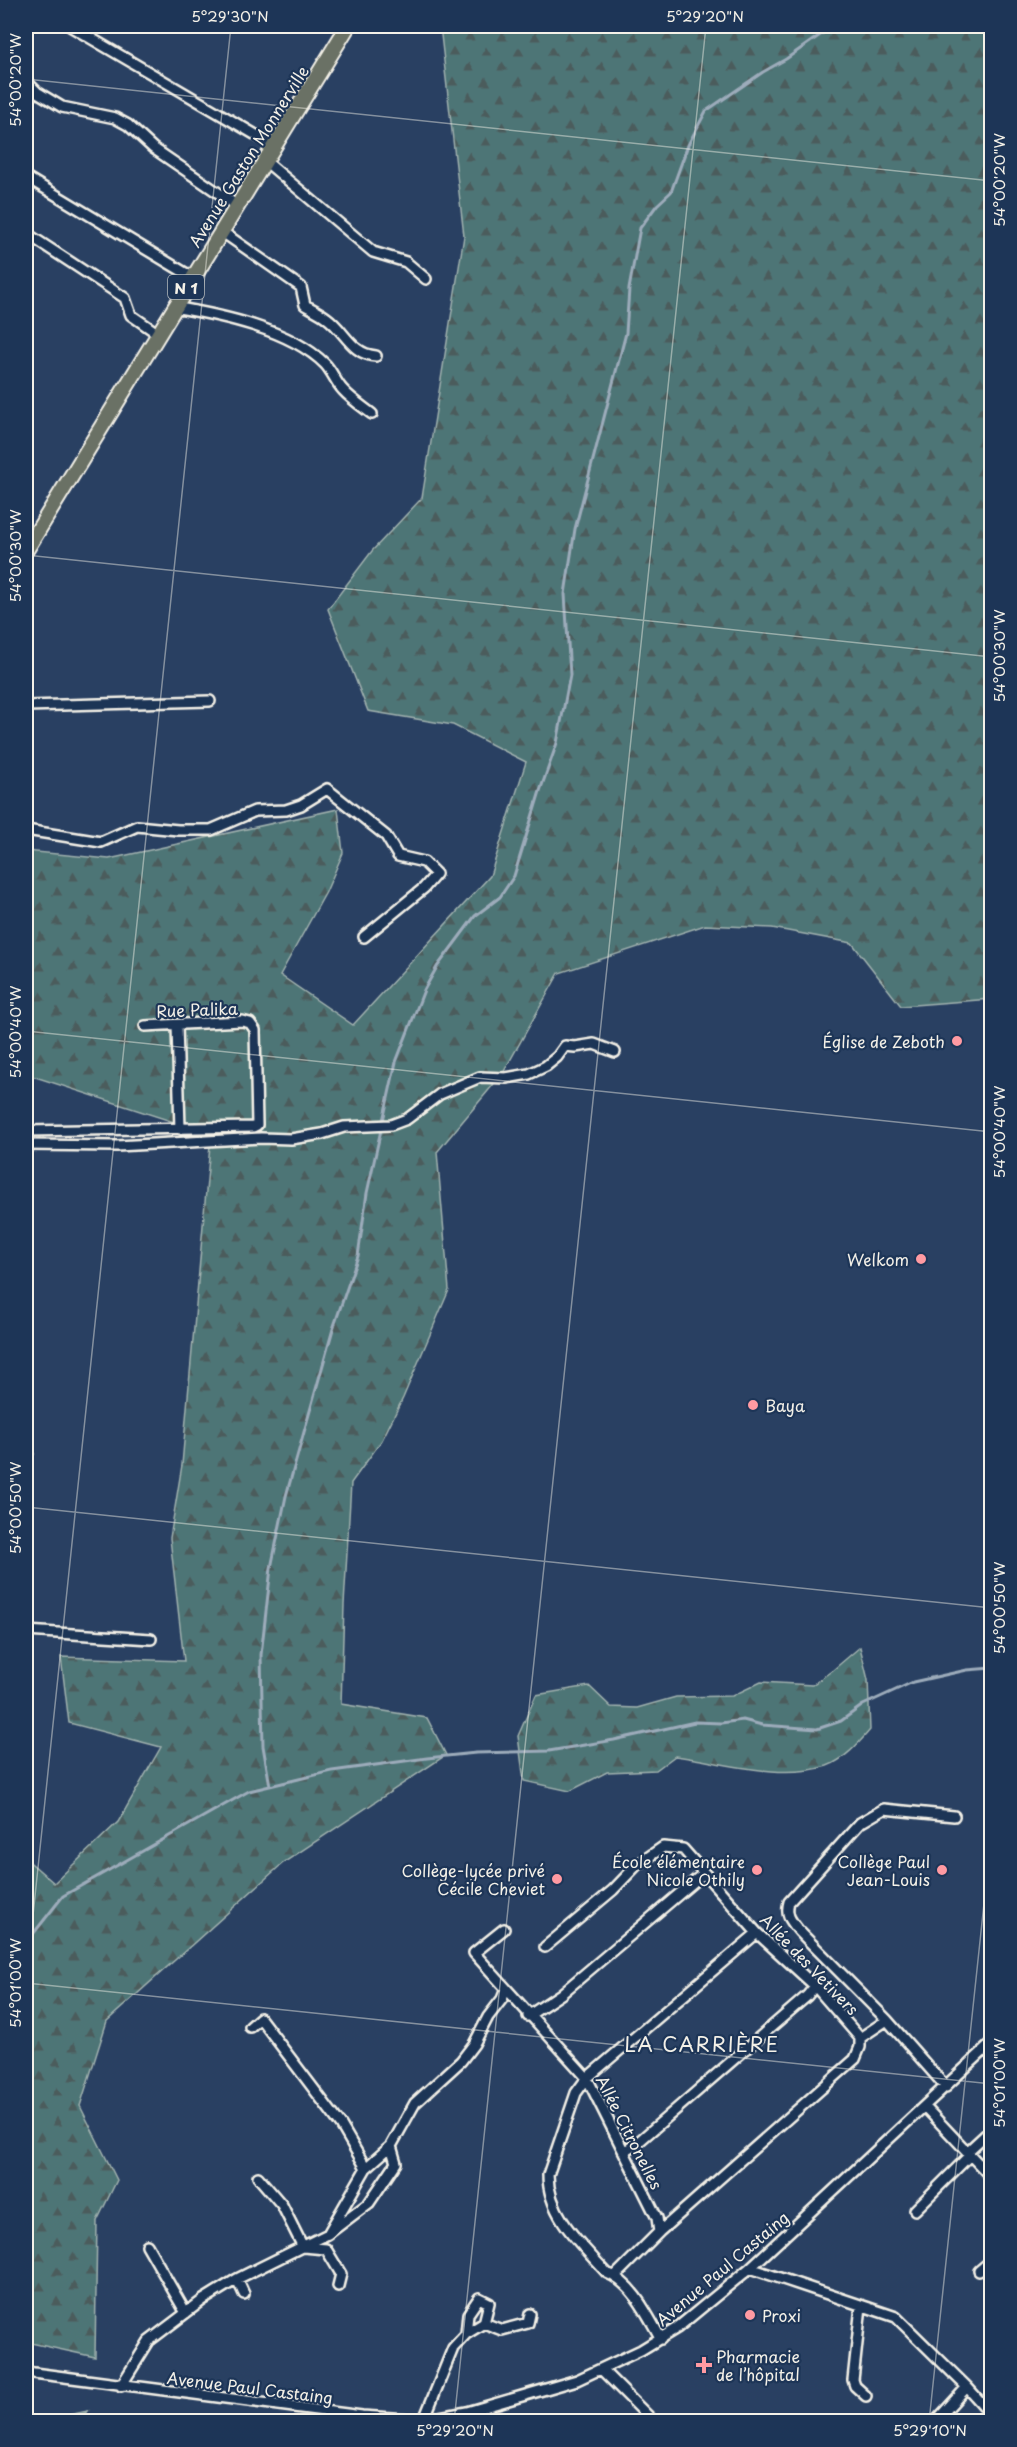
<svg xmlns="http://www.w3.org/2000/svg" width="1017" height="2447" font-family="'Playpen Sans',sans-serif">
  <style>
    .forest { fill: url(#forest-firs); stroke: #a1b2af; stroke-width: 1.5 }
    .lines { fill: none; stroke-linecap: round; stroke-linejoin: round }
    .stream { stroke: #9dacbb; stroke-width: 3 }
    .street-casing { stroke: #f4f1e8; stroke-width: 14 }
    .primary-casing { stroke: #f4f1e8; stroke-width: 18 }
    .street { stroke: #1d3557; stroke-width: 9 }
    .primary { stroke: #6a7165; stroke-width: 14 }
    .ticks { fill: none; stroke: #f4f1e8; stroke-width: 1.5; stroke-opacity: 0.45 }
    .poi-dot { fill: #ff9aa2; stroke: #1d3557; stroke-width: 2 }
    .labels { text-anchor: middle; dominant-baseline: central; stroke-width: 4.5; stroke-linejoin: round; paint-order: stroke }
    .shield { fill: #1d3557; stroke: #b4b9bc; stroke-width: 1.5 }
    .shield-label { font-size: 15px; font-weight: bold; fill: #f4f1e8 }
    .street-label { font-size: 16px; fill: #f4f1e8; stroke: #1d3557 }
    .poi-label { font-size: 16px; fill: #f4f1e8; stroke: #1d3557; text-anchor: end }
    .quarter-label { font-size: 20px; letter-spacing: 1.5px; fill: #f4f1e8; stroke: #1d3557 }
    .neatline { fill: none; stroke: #f4f1e8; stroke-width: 2 }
    .ticks-label { font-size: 15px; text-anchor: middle; fill: #f4f1e8 }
  </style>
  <defs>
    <pattern id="forest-firs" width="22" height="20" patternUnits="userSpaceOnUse" patternTransform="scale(1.5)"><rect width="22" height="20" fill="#4e7476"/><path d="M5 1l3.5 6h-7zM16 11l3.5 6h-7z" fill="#4b5c5c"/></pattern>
  </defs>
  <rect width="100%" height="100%" fill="#294062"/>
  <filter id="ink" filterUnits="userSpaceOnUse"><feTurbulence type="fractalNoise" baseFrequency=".0167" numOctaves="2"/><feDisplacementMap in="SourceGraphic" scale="12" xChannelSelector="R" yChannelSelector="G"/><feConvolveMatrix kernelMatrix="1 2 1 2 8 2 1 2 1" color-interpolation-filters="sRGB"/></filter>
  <g filter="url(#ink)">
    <path class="forest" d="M440 26H991V999L901 1006 852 943 772 928 705 925 559 973 503 1073 437 1152 449 1290 403 1398 382 1440 351 1483 344 1605 341 1704 427 1718 446 1755 283 1863 107 2021 80 2106 117 2180 97 2221 95 2357 26 2342V1859L54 1883 118 1822 161 1747 69 1723 61 1657 184 1661 170 1538 182 1465 211 1134 26 1074V851L109 859 338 809 343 853 326 892 280 975 353 1025 490 876 526 762 453 725 368 711 328 609 372 551 422 498 464 236Z
      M860 1647 868 1680 870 1730C859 1743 844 1760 827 1766 778 1781 724 1762 675 1756L656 1770 607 1772 570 1791 524 1781 518 1736 536 1695 589 1686 611 1707 637 1708 676 1697 732 1696 761 1682 812 1685 833 1670Z
      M88 2411 81 2421H42Z"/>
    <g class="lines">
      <path class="stream" d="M270 1786 263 1746 261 1655 271 1568 286 1496 333 1329 358 1256 367 1193 396 1062 424 990 437 967 475 916 500 897 514 876 540 791 557 743 570 675 565 594 575 529 626 333 629 289 640 228 657 205 671 192 688 145 706 111 763 72 786 59 833 26
        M26 1943 63 1896 249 1791 332 1771 427 1758 476 1753 549 1751 614 1740 695 1722 721 1723 743 1720 762 1725 817 1729 841 1721 863 1705 913 1682 967 1670 992 1668"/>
      <defs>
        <path id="street" d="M70 26 273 145
          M26 81 37 92 62 107 115 118 128 125 153 148 236 205
          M264 160 373 252 406 262 426 279
          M26 177 192 277
          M221 231 301 287 305 305C312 309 321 313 327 318 345 331 351 354 376 356
          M26 233 125 298 131 315 157 333
          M173 307C220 315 290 329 325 364 332 371 336 383 343 390 351 399 363 407 372 414
          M26 706 210 701
          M26 830 101 842 137 826 178 830H211L255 811 286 810 301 805 327 789 386 836 398 856 424 862 436 874 424 888 364 937
          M177 1025 180 1129
          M26 1131 253 1127 257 1125 255 1030 250 1023 242 1021 145 1026
          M26 1145 117 1146 261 1138 291 1139 322 1134 344 1127 391 1125 407 1119 440 1094 480 1077 506 1078 529 1074 546 1066 557 1057 565 1046 575 1047 594 1044 615 1052
          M26 1452H28
          M26 1631 151 1639
          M504 1929 474 1953 587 2078 657 2218 659 2232 615 2276
          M545 1947 613 1890 637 1865 663 1847 683 1849 757 1933 815 1986 860 2038V2047L855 2059 659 2232
          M528 2016 561 1994 704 1873
          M250 2027 260 2018 341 2125 366 2168
          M860 2038 887 2020
          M946 2087 887 2020 799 1931C791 1921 785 1915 789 1902L860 1823 884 1809 954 1816
          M925 2107 992 2178
          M625 2151 636 2144 807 1996 815 1986
          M967 2152 992 2129
          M258 2177 282 2205 303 2247 326 2249 341 2274 338 2286
          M915 2210 970 2155
          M328 2234 369 2203 396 2163 391 2146
          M147 2245 186 2313
          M750 2268 896 2317 967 2387 992 2415
          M979 2271 992 2260
          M237 2279 244 2294
          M861 2306 853 2380 855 2386 866 2396
          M466 2334 468 2314 479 2298 489 2303 484 2323 502 2330 528 2323 530 2314
          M661 2339C648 2316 633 2283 607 2273 582 2245 548 2216 548 2175L576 2093 587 2078 757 1933
          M601 2369 654 2422
          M26 2372 362 2416 423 2420 467 2412 577 2380 641 2350 677 2328 750 2268 992 2043
          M121 2386 149 2341 203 2300 237 2279 328 2234 366 2168 391 2146 415 2103 461 2061 474 2044 488 2017 502 1999 506 1989
          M423 2422 453 2348 466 2334 484 2323
          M935 2422 967 2387"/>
        <path id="primary" d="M26 550 348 26"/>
      </defs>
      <use href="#street" class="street-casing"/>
      <use href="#primary" class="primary-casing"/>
      <use href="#street" class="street"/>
      <use href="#primary" class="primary"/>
    </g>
  </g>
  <path class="ticks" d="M26 79 992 181M26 555 992 657M26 1031 992 1132M26 1507 992 1608M26 1982 231 26M26 1983 992 2084M454 2422 706 26M929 2422 992 1828"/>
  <g class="poi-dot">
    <circle cx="957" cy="1041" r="6"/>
    <circle cx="921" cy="1259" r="6"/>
    <circle cx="753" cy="1405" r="6"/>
    <circle cx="757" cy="1870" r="6"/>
    <circle cx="942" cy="1870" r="6"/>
    <circle cx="557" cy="1879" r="6"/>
    <circle cx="750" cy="2315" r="6"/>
    <path d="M701 2356h6v6h6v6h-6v6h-6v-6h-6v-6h6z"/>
  </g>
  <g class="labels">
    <rect class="shield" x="168" y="275" width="36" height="24" rx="4.5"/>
    <g class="shield-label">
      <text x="186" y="287">N 1</text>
    </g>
    <g class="street-label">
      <text transform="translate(248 156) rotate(-58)">Avenue Gaston Monnerville</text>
      <text transform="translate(197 1009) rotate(-2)">Rue Palika</text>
      <text transform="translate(810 1964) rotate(46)">Allée des Vetivers</text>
      <text transform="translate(630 2132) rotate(63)">Allée Citronelles</text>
      <text transform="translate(722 2268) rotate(-40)">Avenue Paul Castaing</text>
      <text transform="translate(250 2387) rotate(7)">Avenue Paul Castaing</text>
    </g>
    <g class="poi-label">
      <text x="945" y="1041">Église de Zeboth</text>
      <text x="909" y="1259">Welkom</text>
      <text x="765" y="1405" text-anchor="start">Baya</text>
      <text x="745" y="1861">École élémentaire<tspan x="745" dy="18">Nicole Othily</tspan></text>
      <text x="930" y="1861">Collège Paul<tspan x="930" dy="18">Jean-Louis</tspan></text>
      <text x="545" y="1870">Collège-lycée privé<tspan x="545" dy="18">Cécile Cheviet</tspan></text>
      <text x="762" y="2315" text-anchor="start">Proxi</text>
      <text x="716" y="2356" text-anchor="start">Pharmacie<tspan x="716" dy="18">de l’hôpital</tspan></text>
    </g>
    <g class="quarter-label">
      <text x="702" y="2044">LA CARRIÈRE</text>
    </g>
  </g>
  <rect width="1017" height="2447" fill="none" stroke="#1d3557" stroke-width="66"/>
  <rect x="33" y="33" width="951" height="2381" class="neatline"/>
  <g class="ticks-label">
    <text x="230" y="22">5°29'30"N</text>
    <text x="705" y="22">5°29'20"N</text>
    <text transform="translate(16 80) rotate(-90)" y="5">54°00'20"W</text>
    <text transform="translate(1000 180) rotate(-90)" y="5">54°00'20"W</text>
    <text transform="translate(16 556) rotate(-90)" y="5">54°00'30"W</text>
    <text transform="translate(1000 656) rotate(-90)" y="5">54°00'30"W</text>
    <text transform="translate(16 1032) rotate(-90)" y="5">54°00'40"W</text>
    <text transform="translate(1000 1132) rotate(-90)" y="5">54°00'40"W</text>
    <text transform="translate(16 1508) rotate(-90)" y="5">54°00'50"W</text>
    <text transform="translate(1000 1608) rotate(-90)" y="5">54°00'50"W</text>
    <text transform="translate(16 1983) rotate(-90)" y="5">54°01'00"W</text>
    <text transform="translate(1000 2083) rotate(-90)" y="5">54°01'00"W</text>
    <text x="455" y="2436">5°29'20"N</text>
    <text x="930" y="2436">5°29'10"N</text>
  </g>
</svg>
